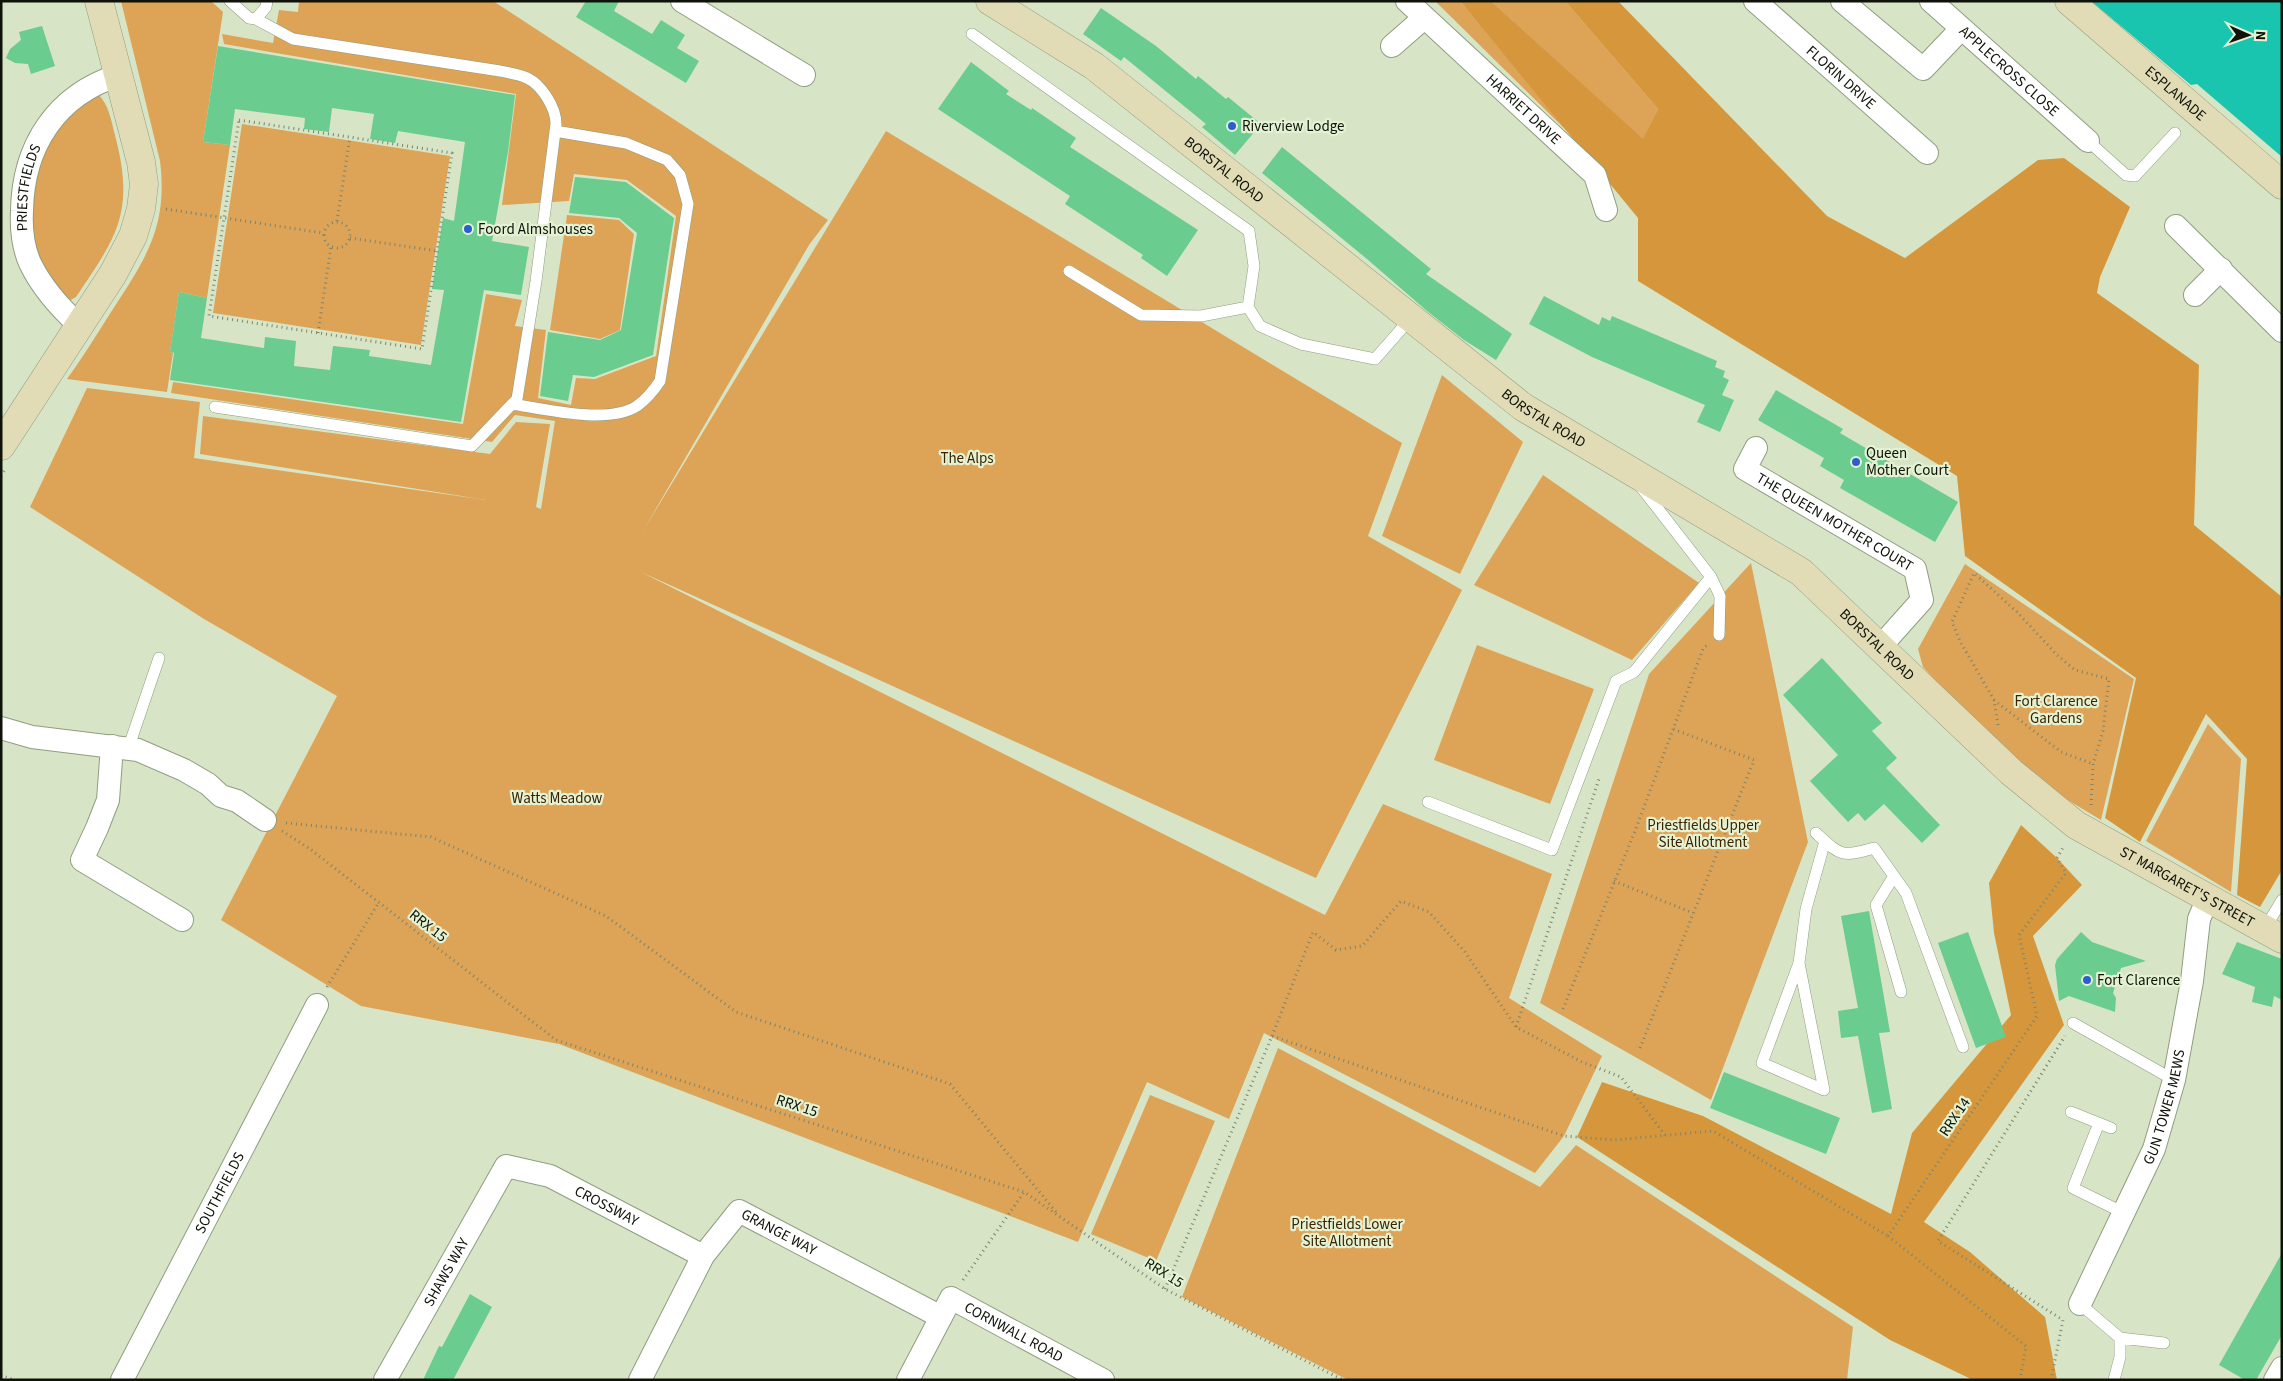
<svg xmlns="http://www.w3.org/2000/svg" width="2283" height="1381" font-family="'Source Sans 3',sans-serif">
  <style>
    .green { fill: #dda356 }
    .forest { fill: #d6973c }
    .water { fill: #1ac5b0 }
    .building { fill: #6acc8e }
    .lines { fill: none; stroke-linecap: round; stroke-linejoin: round }
    .lane-casing { stroke: #909d80; stroke-width: 12 }
    .street-casing { stroke: #909d80; stroke-width: 24 }
    .secondary-casing { stroke: #909d80; stroke-width: 29 }
    .path { stroke: #7b856f; stroke-width: 3; stroke-dasharray: 1 4; stroke-linecap: butt }
    .lane { stroke: #fff; stroke-width: 11 }
    .street { stroke: #fff; stroke-width: 22 }
    .secondary { stroke: #e2dcb6; stroke-width: 28 }
    .poi-dot { fill: #2b5fcd; stroke: #e4f2d3; stroke-width: 2 }
    .labels { text-anchor: middle; dominant-baseline: central; stroke-width: 4.5; stroke-linejoin: round; paint-order: stroke }
    .street-label { font-size: 15px; fill: #0e1208; stroke: #e4f2d3 }
    .poi-label { font-size: 15px; fill: #0e1208; stroke: #e4f2d3; text-anchor: start }
    .park-label { font-size: 15px; fill: #3c2300; stroke: #e4f2d3 }
  </style>
  <rect width="100%" height="100%" fill="#d7e5c6"/>
  <path class="green" d="M121 1H211L223 12 203 142 230 145 207 298 179 292 170 352 173 353 167 392 67 379C84 356 98 332 113 309 147 257 168 225 160 161Z
    M299 1H493L828 220 809 245 643 531 886 131 1402 443 1368 536 1462 590 1316 878 641 572 1325 915 1383 804 1552 874 1509 998 1602 1056 1564 1136 1535 1173 1264 1033 1229 1119 1147 1082 1078 1242 559 1044 361 1006 221 920 337 696 204 619 30 507 87 388 200 402 194 458 486 500 200 454 203 416 490 454 516 422 550 424 536 507 541 509 555 421 515 415 492 442 171 393 173 382 463 424 486 294 522 300 515 326 546 330 538 398 571 405 576 378 595 379 656 356 676 216 627 180 574 174 569 201 502 205 516 94 224 44 222 34 273 43 279 10 298 12Z
    M1435 1H1460L1571 135Z
    M1491 1H1565L1658 109 1643 140Z
    M98 94C109 105 111 120 115 135 135 212 118 235 76 297L67 302 34 252 29 191 56 125Z
    M242 124 450 156 421 345 213 313Z
    M567 215 619 220 634 234 620 330 600 339 550 330Z
    M1442 375 1523 442 1460 574 1382 536Z
    M1543 475 1699 583 1632 660 1474 585Z
    M1751 563 1808 842 1711 1100 1540 1003 1649 674Z
    M1965 564 2134 679 2101 820 2018 770 1923 667 1918 649Z
    M1477 645 1594 689 1550 804 1434 760Z
    M2208 724 2241 759 2231 892 2146 841Z
    M1278 1048 1540 1187 1576 1145 1853 1327 1847 1380H1348L1182 1297Z
    M1150 1095 1215 1121 1156 1261 1091 1234Z"/>
  <path class="forest" d="M1460 1H1491L1643 139 1658 109 1565 1H1618L1827 216 1905 258 2038 160 2064 158 2130 207 2100 277 2097 293 2199 365 2194 525 2282 597V870L2260 907 2237 895 2247 759 2206 714 2140 842 2105 818 2136 678 1965 556 1957 476 1638 281V218Z
    M2021 825 2057 858 2082 885 2033 936 2064 1025 1924 1222 1970 1252 2045 1317 2057 1380H1973L1890 1340 1577 1137 1602 1082 1703 1116 1891 1214 1912 1133 2011 1015 1994 933 1989 883Z"/>
  <path class="water" d="M2091 1H2282V157L2197 84 2191 85Z"/>
  <path class="building" d="M586 1H619L614 11 652 34 661 20 685 35 677 48 699 61 686 83 576 17Z
    M1101 8 1156 46 1196 79 1198 76 1226 99 1228 97 1261 124 1235 155 1202 127 1206 124 1124 57 1121 61 1083 34Z
    M42 26 55 66 31 74 28 64 15 63 6 58 10 49 21 40 19 32Z
    M218 46 515 95 508 152 492 241 529 247 521 295 484 290 461 422 170 380 174 353 170 352 179 292 207 298 201 338 264 348 265 337 296 341 294 366 330 370 333 346 370 350 369 356 431 365 444 290 432 289 443 218 454 221 465 142 398 131 395 143 370 139 374 114 332 108 329 132 304 129 305 118 235 109 230 145 203 142Z
    M971 62 1009 91 1006 94 1031 110 1032 108 1076 138 1070 147 1198 230 1167 276 1141 258 1143 255 1065 204 1070 196 938 109Z
    M1282 147 1431 269 1426 274 1512 334 1496 360 1464 340 1427 311 1367 259 1262 173Z
    M575 177 626 182 674 218 653 355 594 377 573 375 568 401 540 396 548 332 600 340 621 330 637 233 619 218 569 213Z
    M1544 296 1599 325 1602 317 1610 321 1612 316 1717 361 1715 367 1725 371 1723 377 1729 380 1722 395 1734 400 1720 432 1697 422 1705 405 1592 357 1529 324Z
    M1776 390 1843 429 1840 433 1958 502 1935 542 1840 488 1844 480 1820 466 1824 458 1758 420Z
    M1822 658 1882 723 1872 731 1897 758 1886 768 1940 825 1922 843 1884 804 1865 821 1858 813 1848 822 1810 781 1838 755 1783 695Z
    M1869 911 1890 1032 1879 1033 1892 1109 1872 1113 1858 1036 1841 1038 1838 1011 1858 1008 1841 916Z
    M1968 932 2006 1037 1976 1048 1938 943Z
    M2081 932 2092 942 2146 961 2121 968 2113 993 2116 998 2115 1012 2069 996 2059 1001 2055 965 2057 959Z
    M2237 942 2282 959V1000L2274 996 2272 1007 2252 1002 2255 987 2222 974Z
    M1724 1072 1840 1118 1826 1154 1710 1108Z
    M2282 1253V1335L2256 1380H2245L2219 1365Z
    M470 1294 492 1307 453 1380H423L439 1346 442 1347Z"/>
  <g class="lines">
    <defs>
      <path id="lane" d="M256 19 266 7 267 1
        M972 34 1249 231 1254 266 1248 307 1260 326 1301 344 1375 359 1411 318
        M2088 141 2126 175 2135 176 2175 133
        M1069 271 1141 315 1201 316 1248 307
        M512 404C544 409 608 425 637 406 647 399 654 390 660 381L688 204 680 175 667 160 626 143 555 131
        M215 407 472 446 517 399 536 281 556 124C556 108 542 85 527 78 519 74 509 73 500 71L293 39 256 19 249 18 230 1
        M1641 487 1711 577 1720 596 1719 635
        M128 749 159 658
        M1428 802 1552 850 1616 681 1634 672 1711 577
        M1816 833C1840 855 1841 858 1874 848L1906 893 1963 1047
        M1894 876 1876 905 1901 992
        M2264 930 2282 900
        M1799 963 1824 1090 1762 1063 1799 963 1806 909 1825 841
        M2073 1023 2174 1080
        M2071 1112 2111 1128
        M2099 1123 2073 1188 2124 1213
        M2080 1304 2120 1338 2164 1343
        M2114 1380 2120 1357V1338"/>
      <g id="street">
        <path d="M682 1 804 75"/>
        <path id="s1" d="M1407 1 1595 175 1606 210"/>
        <path id="s2" d="M1755 1 1927 153"/>
        <path d="M1842 1 1923 69 1961 29"/>
        <path id="s3" d="M1931 1 2088 141"/>
        <path d="M1392 46 1424 18"/>
        <path d="M2176 226 2282 331"/>
        <path d="M2195 295 2221 269"/>
        <path id="s4" d="M80 326C60 308 42 288 30 263 23 247 21 229 22 211 23 146 56 95 119 75"/>
        <path id="s5" d="M1756 448 1745 469 1915 569 1922 600 1881 646"/>
        <path d="M1 728 32 737 138 750 184 770 208 784 221 796 237 801 265 820"/>
        <path d="M112 746 108 800 97 828 82 860 182 920"/>
        <path id="s6" d="M2080 1304 2154 1149 2174 1080 2192 981 2199 919 2208 898"/>
        <path id="s7" d="M122 1380 317 1005"/>
        <path id="s8" d="M385 1380 506 1166 550 1176 703 1256"/>
        <path id="s9" d="M640 1380 703 1256 739 1211 941 1317"/>
        <path id="s10" d="M908 1380 951 1298 1103 1380"/>
        <path d="M2275 1380 2282 1368"/>
      </g>
      <g id="secondary">
        <path id="s11" d="M990 1 1094 66 1523 407 1801 572 2011 772 2076 825 2282 939"/>
        <path id="s12" d="M2069 1 2282 185"/>
        <path d="M1 446 113 274 133 236 141 209 144 184 141 162 99 1"/>
      </g>
    </defs>
    <use href="#lane" class="lane-casing"/>
    <use href="#street" class="street-casing"/>
    <use href="#secondary" class="secondary-casing"/>
    <path class="path" d="M239 120 452 153 422 349 209 316Z
      M166 209 323 233
      M337 221 350 137
      M324 235a13 13 0 1 1 26 0a13 13 0 1 1-26 0Z
      M350 238 437 251
      M318 333 331 247
      M1 476 6 468
      M1994 700 2061 752 2093 764
      M1998 725 1994 700 1961 643 1952 622 1974 573 2017 612 2057 655 2075 670 2109 679 2103 731 2093 764 2091 806
      M286 823 431 837 606 916 736 1012 950 1084 1056 1212
      M282 831 310 849 556 1040 1024 1192 1165 1289 1343 1380
      M1614 881 1693 913
      M327 987 379 902
      M1563 1009 1635 831 1703 649 1707 645
      M1516 1027 1600 776
      M1272 1036 1313 932 1336 950 1362 946 1401 901 1429 912 1465 952 1516 1027 1582 1062 1621 1077 1665 1135
      M1640 1048 1754 760 1673 729
      M963 1280 1024 1192
      M1165 1289 1272 1036 1564 1136 1614 1140 1713 1131 1888 1236
      M1 1375 14 1380
      M2020 1380 2026 1346 1888 1236 2037 1016 2019 935 2066 873 2057 858 2064 846
      M2051 1380 2063 1320 1938 1241 2065 1036"/>
    <use href="#lane" class="lane"/>
    <use href="#street" class="street"/>
    <use href="#secondary" class="secondary"/>
  </g>
  <g class="poi-dot">
    <circle cx="1232" cy="126" r="5"/>
    <circle cx="468" cy="229" r="5"/>
    <circle cx="1856" cy="462" r="5"/>
    <circle cx="2087" cy="980" r="5"/>
  </g>
  <g class="labels">
    <g class="street-label">
      <text stroke="none"><textPath href="#s3" startOffset="105">APPLECROSS CLOSE</textPath></text>
      <text stroke="none"><textPath href="#s2" startOffset="115">FLORIN DRIVE</textPath></text>
      <text stroke="none"><textPath href="#s12" startOffset="141">ESPLANADE</textPath></text>
      <text stroke="none"><textPath href="#s1" startOffset="159">HARRIET DRIVE</textPath></text>
      <text stroke="none"><textPath href="#s11" startOffset="289">BORSTAL ROAD</textPath></text>
      <text stroke="none"><textPath href="#s4" startOffset="158">PRIESTFIELDS</textPath></text>
      <text stroke="none"><textPath href="#s11" startOffset="694">BORSTAL ROAD</textPath></text>
      <text stroke="none"><textPath href="#s5" startOffset="128">THE QUEEN MOTHER COURT</textPath></text>
      <text stroke="none"><textPath href="#s11" startOffset="1099">BORSTAL ROAD</textPath></text>
      <text stroke="none"><textPath href="#s11" startOffset="1495">ST MARGARET'S STREET</textPath></text>
      <text transform="translate(428 926) rotate(38)">RRX 15</text>
      <text transform="translate(797 1106) rotate(18)">RRX 15</text>
      <text stroke="none"><textPath href="#s6" startOffset="215">GUN TOWER MEWS</textPath></text>
      <text transform="translate(1955 1117) rotate(-56)">RRX 14</text>
      <text stroke="none"><textPath href="#s7" startOffset="211">SOUTHFIELDS</textPath></text>
      <text stroke="none"><textPath href="#s8" startOffset="355">CROSSWAY</textPath></text>
      <text stroke="none"><textPath href="#s9" startOffset="242">GRANGE WAY</textPath></text>
      <text stroke="none"><textPath href="#s8" startOffset="124">SHAWS WAY</textPath></text>
      <text transform="translate(1164 1273) rotate(32)">RRX 15</text>
      <text stroke="none"><textPath href="#s10" startOffset="164">CORNWALL ROAD</textPath></text>
    </g>
    <g class="poi-label">
      <text x="1242" y="126">Riverview Lodge</text>
      <text x="478" y="229">Foord Almshouses</text>
      <text x="1866" y="453">Queen<tspan x="1866" dy="17">Mother Court</tspan></text>
      <text x="2097" y="980">Fort Clarence</text>
    </g>
    <g class="park-label">
      <text x="967" y="458">The Alps</text>
      <text x="2056" y="701">Fort Clarence<tspan x="2056" dy="17">Gardens</tspan></text>
      <text x="557" y="798">Watts Meadow</text>
      <text x="1703" y="825">Priestfields Upper<tspan x="1703" dy="17">Site Allotment</tspan></text>
      <text x="1347" y="1224">Priestfields Lower<tspan x="1347" dy="17">Site Allotment</tspan></text>
    </g>
  </g>
  <rect width="2283" height="1381" fill="none" stroke="#0e1208" stroke-width="5"/>
  <g transform="translate(2248 35) rotate(92)" stroke="#e4f2d3" stroke-width="4" paint-order="stroke">
  <path d="M0-4L9 19L0 12L-9 19Z" fill="#0e1208"/>
  <text y="-8" font-size="14" font-weight="bold" text-anchor="middle" fill="#0e1208">N</text>
  </g>
</svg>
